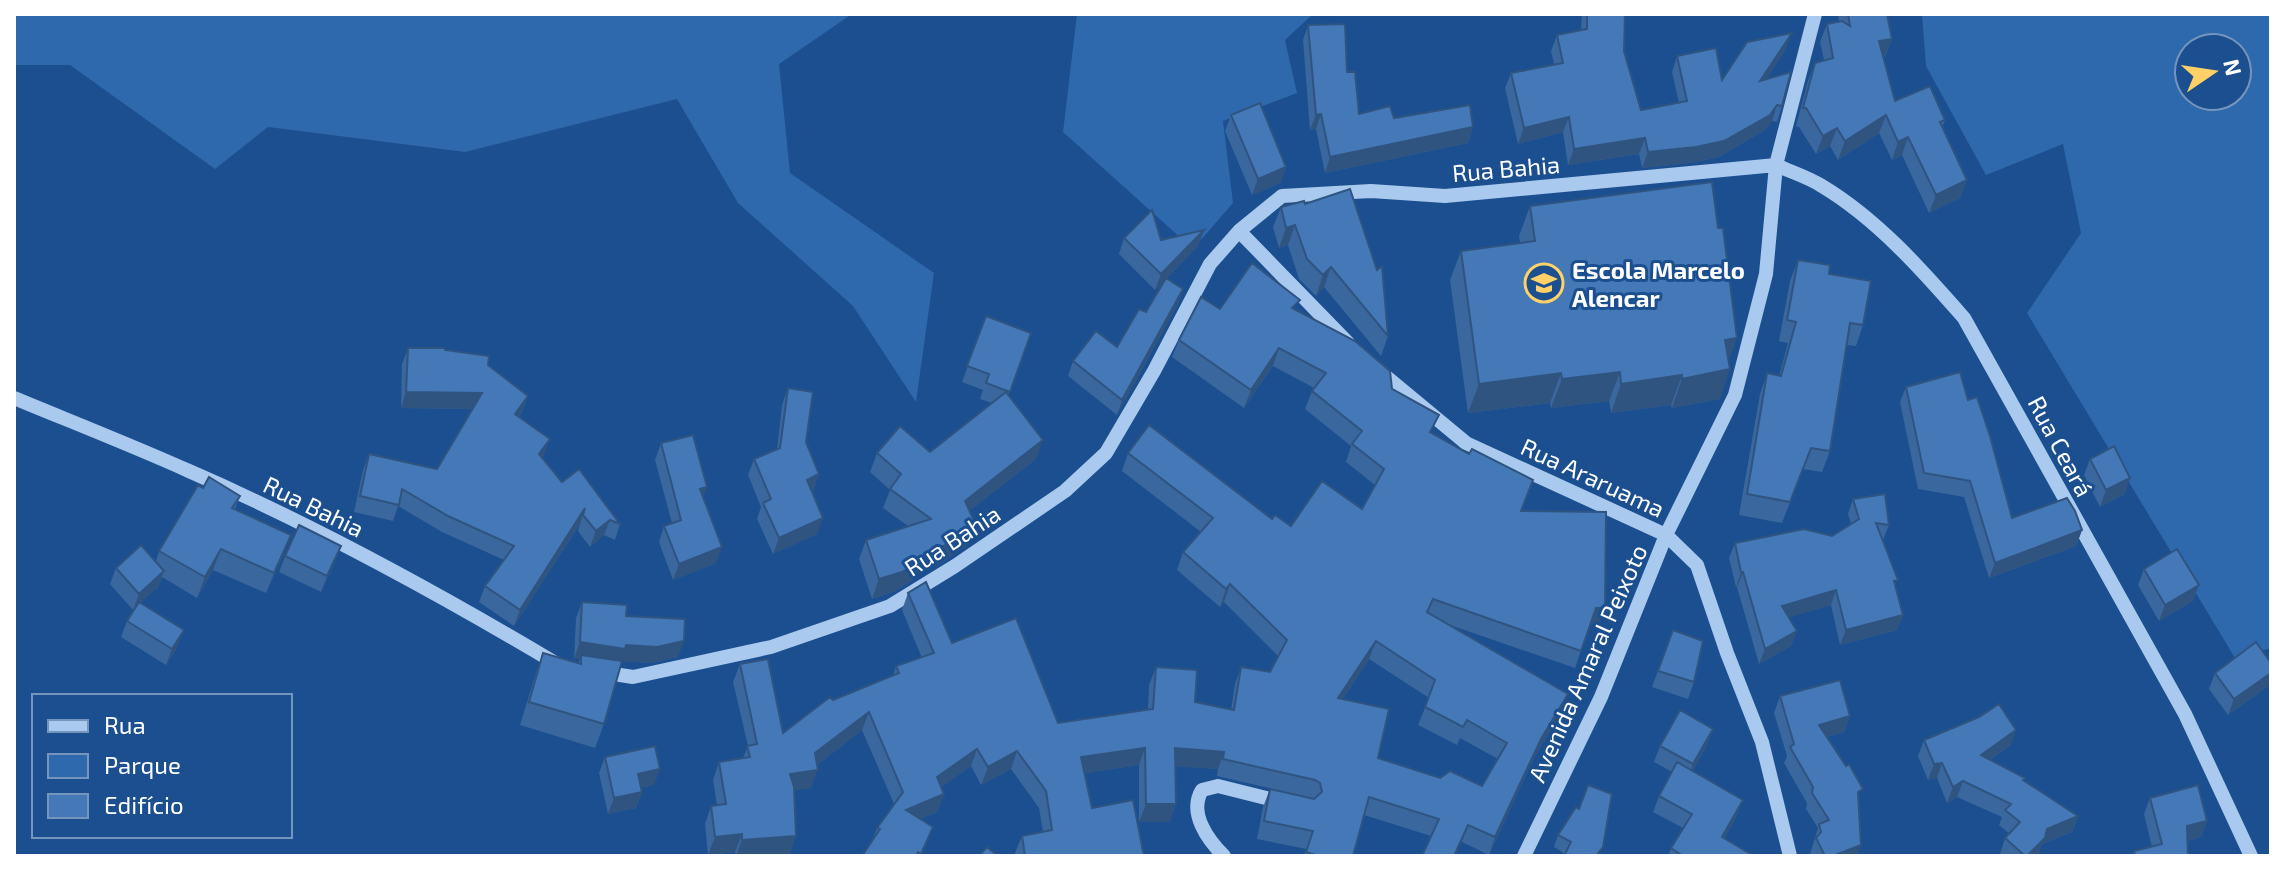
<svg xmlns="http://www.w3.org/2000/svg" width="2285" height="870" font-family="'Exo 2',sans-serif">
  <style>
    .green { fill: #2e69ad; fill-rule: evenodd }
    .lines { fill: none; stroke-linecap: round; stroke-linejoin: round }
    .minor { stroke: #a9c9ee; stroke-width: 14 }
    .wall { fill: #3a679d; fill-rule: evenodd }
    .shaded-wall { fill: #305480 }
    .building { fill: #4478b7; stroke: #305480; stroke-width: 2; fill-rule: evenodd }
    .labels { text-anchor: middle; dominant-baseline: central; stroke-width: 6; stroke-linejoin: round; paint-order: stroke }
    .street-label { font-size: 24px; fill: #fff; stroke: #1b4f8f }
    .poi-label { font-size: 24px; font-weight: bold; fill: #fff; stroke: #1b4f8f; text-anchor: start }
  </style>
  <rect width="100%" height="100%" fill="#1b4f8f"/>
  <path class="green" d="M14 14H852L779 64 790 173 934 273 916 402 853 306 738 203 677 99 465 152 268 127 215 169 70 65H14Z
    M1077 14H1313L1285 40 1297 93 1223 121 1233 203 1193 249 1063 132Z
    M1922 14H2271V648L2235 658 2027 313 2081 233 2063 144 1986 175 1926 66ZM2189 48H2237V96H2189Z"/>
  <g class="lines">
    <path class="minor" d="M1239 231 1348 343
      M1378 370 1466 443 1666 535 1697 565 1727 653 1762 742 1790 856
      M14 398C72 422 131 445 189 471 316 526 438 593 557 664
      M601 672 633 677 771 647 890 606 955 566 1065 491 1106 453 1154 371 1210 264 1239 231 1282 196 1371 191 1445 196 1776 165C1791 172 1808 177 1822 186 1877 219 1922 270 1964 318L2185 714 2251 856
      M1224 856C1208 840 1188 813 1202 790L1218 786 1282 802
      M1524 856 1601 697 1666 535 1735 395 1766 274 1776 165 1815 14"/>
  </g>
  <path class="wall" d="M1582 14H1625L1624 51 1641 110 1679 103 1672 72 1677 56 1722 80 1786 49 1766 79 1782 106 1777 122 1772 121 1765 130 1719 157 1690 163 1642 168 1639 154 1568 165 1563 132 1518 144 1505 88 1511 73 1554 64 1551 51 1557 35 1581 30Z
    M1838 14H1887L1892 39 1885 57H1883L1895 101 1945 120 1942 128 1967 180 1960 198 1929 213 1902 155 1892 160 1879 133 1838 160 1830 146 1816 154 1799 127 1796 126 1808 81 1815 63 1824 60 1820 42 1827 24 1839 21Z
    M1308 25 1347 72 1359 114 1473 127 1468 143 1325 173 1316 129 1310 130 1303 40Z
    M1231 115 1286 167 1280 183 1252 195 1225 131Z
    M1305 204 1388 336 1381 356 1324 287 1316 296 1299 279 1288 245 1279 248 1273 227 1281 207Z
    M1530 206 1729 362 1720 399 1672 408 1671 405 1611 413 1609 401 1551 408 1550 403 1468 413 1450 280 1461 251 1520 243 1519 236Z
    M1124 238 1161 240 1198 246 1166 279 1183 289 1178 304 1117 415 1068 376 1073 361 1117 347 1146 312 1164 281 1155 290 1119 254Z
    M1798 260 1829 274 1863 325 1856 346 1847 345 1830 451 1822 472 1803 469 1782 523 1739 515 1760 394 1767 373 1779 376 1788 343 1779 341 1790 281Z
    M1220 309 1297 311 1392 389 1432 434 1522 511 1598 625H1590L1575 668 1447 624 1562 711 1535 756 1489 855 1462 842 1431 836 1364 815 1353 856H1304L1306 849 1257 839 1263 807 1270 789 1308 797 1217 776 1218 769 1176 766 1170 822H1139V765L1085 773 1092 808 1144 856H1016L1015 853 1022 836 1043 832 1039 808 1011 769 981 785 971 766 941 787 944 794 937 812 920 819 933 827 921 856H862L872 841 877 828 894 804 862 730 817 765 811 788 794 790 790 854 736 856 735 852 708 855 705 824 711 806 717 805 713 780 719 762 743 758 748 746 733 682 740 664 783 733 833 700 893 676 896 666 922 658 902 610 908 593 952 643 1058 723 1148 709 1149 685 1156 667 1195 702 1231 710 1235 684 1241 667 1270 672 1278 656 1224 602 1220 607 1177 570 1183 552 1201 532 1122 471 1128 453 1272 519 1291 526 1362 509 1375 485 1346 462 1351 446 1305 409 1312 391 1314 388 1273 366 1244 408 1172 357 1179 340ZM1369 659 1429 698 1418 725 1457 745 1460 738 1498 759 1482 786 1440 778 1378 758 1343 699Z
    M986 316 1031 333 1008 395 1036 459 969 511V544L941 563 918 574 916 578 895 591 872 599 859 559 866 540 908 526 883 508 890 490 870 472 877 453 930 452 992 403 980 399 983 390 962 382Z
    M408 348 445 350 488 365 528 396 522 412 519 417 544 455 542 458 562 482 620 524 615 540 604 535 590 547 578 531 580 524 514 626 479 602 485 586 504 560 442 532 398 506 393 521 354 512 363 470 369 454 437 469 472 409 401 408 402 364Z
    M1906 387 2012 518 2082 530 2076 546 1989 578 1964 497 1918 489 1900 402Z
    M788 388 814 490 812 491 817 534 773 554 757 519 761 507 748 475 754 459 777 450 782 405Z
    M661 443 703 498 716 563 673 580 659 542 664 526 672 523 655 460Z
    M2090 459 2125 494 2100 507 2084 475Z
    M203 488 240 496 235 509 291 535 283 556 266 593 213 570 197 598 162 577 158 587 140 603 178 646 166 665 121 637 127 621 135 608 133 610 110 584 116 568 156 561 159 551Z
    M1853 499 1889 525 1883 540 1903 615 1897 630 1840 645 1831 605 1789 617 1797 631 1791 646 1759 664 1737 587H1736L1729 558 1735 543 1832 536 1851 524 1848 514Z
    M285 556 335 562 321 592 279 572Z
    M2144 569 2199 585 2193 601 2159 621 2138 585Z
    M582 602 626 616 678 657 651 663 622 661 604 724 595 748 520 725 535 676 543 653 578 663 580 659H574L576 618Z
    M1673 630 1694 682 1688 699 1652 687Z
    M2271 663V682L2270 685 2228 715 2209 689 2215 673Z
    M1780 696 1850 716 1844 732 1827 737 1858 801 1857 856H1811L1810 854 1818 828 1806 809 1807 803 1784 763 1787 756 1774 713Z
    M1713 729 1707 745 1693 771 1737 816 1724 839 1754 856H1668L1671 848 1683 828 1653 812 1659 796 1672 772 1654 762 1660 746Z
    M1924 740 2011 745 1990 760 2078 816 2072 832 2042 844 2039 853 2036 856H2002L2000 854 2005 838 2010 834 1999 825 2002 817 1957 797 1947 803 1937 778 1928 780 1918 756Z
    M605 757 654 785 641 788 642 792 636 808 608 814 599 773Z
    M2150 798 2207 821 2201 837 2188 841V856H2132L2134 851 2152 847 2144 814Z
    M1558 835 1599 856 1565 854 1554 847Z"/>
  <path class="shaded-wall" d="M1792 33 1786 49 1755 97 1760 81Z
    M1892 39 1885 57 1872 59 1879 41Z
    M1777 105 1772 121 1765 130 1719 157 1690 163 1642 168 1648 152Z
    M1321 114 1316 129 1310 130 1316 115Z
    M1886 115 1879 133 1838 160 1845 141Z
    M1569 117 1563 132 1518 144 1524 128Z
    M1473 127 1468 143 1325 173 1330 157Z
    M1837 128 1830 146 1816 154 1823 136Z
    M1908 137 1902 155 1892 160 1898 142Z
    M1645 138 1639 154 1568 165 1574 149Z
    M1286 167 1280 183 1252 195 1258 179Z
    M1967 180 1960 198 1929 213 1936 195Z
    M1295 225 1288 245 1279 248 1286 228Z
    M1204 230 1198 246 1155 290 1161 274Z
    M1331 267 1324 287 1316 296 1323 275Z
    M1183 289 1178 304 1117 415 1122 400Z
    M1737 338 1726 368 1725 340Z
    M1279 348 1273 366 1244 408 1251 390Z
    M1730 369 1720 399 1672 408 1682 379Z
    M1620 372 1609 401 1551 408 1562 379Z
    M1561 373 1550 403 1468 413 1479 384Z
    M1682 375 1671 405 1611 413 1621 384Z
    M406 392 482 393 476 409 401 408Z
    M528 396 522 412 509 430 515 414Z
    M550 439 544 455 534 470 539 454Z
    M1043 440 1036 459 958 520 965 501Z
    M819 474 814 490 801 496 807 480Z
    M2130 478 2125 494 2100 507 2106 490Z
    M707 487 701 503 700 489Z
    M585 508 580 524 514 626 520 610Z
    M823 518 817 534 773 554 779 538Z
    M610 520 604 535 590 547 596 531Z
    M976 525 969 544 941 563 918 574 916 578 895 591 872 599 879 579Z
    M2082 530 2076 546 1989 578 1995 563Z
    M291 535 283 556 266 593 274 573Z
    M341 546 335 562 321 592 327 576Z
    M722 547 716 563 673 580 679 564Z
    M221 549 213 570 197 598 205 577Z
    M164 571 158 587 133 610 139 594Z
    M1741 572H1743L1737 587H1736Z
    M1230 584 1224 602 1220 607 1226 589Z
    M2199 585 2193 601 2159 621 2165 605Z
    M1836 590 1831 605 1777 621 1782 606Z
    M1596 608H1605L1598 625H1590Z
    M1903 615 1897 630 1840 645 1846 630Z
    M184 630 178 646 166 665 172 649Z
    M1797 631 1791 646 1759 664 1765 649Z
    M684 641 678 657 651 663 620 661 581 655 580 659H574L580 642 626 645Z
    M1376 641 1369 659 1332 716 1338 698Z
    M2271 673 2270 685 2228 715 2234 699Z
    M1568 694 1562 711 1535 756 1489 855 1495 837 1541 739Z
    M869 712 862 730 809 771 815 753Z
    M1850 716 1844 732 1813 741 1819 725Z
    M1713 729 1707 745 1688 780 1693 764Z
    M2016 730 2011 745 1975 770 1981 755Z
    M1145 748 1139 765 1075 775 1081 757Z
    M1175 748 1224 752 1218 769 1169 766Z
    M977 749 971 766 930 795 937 777Z
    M1017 751 1011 769 981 785 988 767Z
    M1942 763 1937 778 1928 780 1934 764Z
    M660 769 654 785 632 790 638 774Z
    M818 770 811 788 784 792 790 774Z
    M1963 781 1957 797 1947 803 1953 787Z
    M642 792 636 808 608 814 614 798Z
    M944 794 937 812 900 828 906 810Z
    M1743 800 1737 816 1716 854 1722 837Z
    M1146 804H1176L1170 822H1139Z
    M2078 816 2072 832 2042 844 2039 853 2036 856H2027L2047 829Z
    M2207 821 2201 837 2181 843 2187 826Z
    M1468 825 1462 842 1455 856H1454Z
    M742 834 735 852 708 855 715 837Z
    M796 836 790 854 736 856 742 840Z
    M1861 845 1857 856H1833Z"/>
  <path class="building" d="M1587 14H1625L1624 51 1641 110 1687 101 1677 56 1716 48 1722 80 1747 42 1792 33 1760 81 1791 72 1782 106 1777 105 1770 115 1724 141 1696 147 1648 152 1645 138 1574 149 1569 117 1524 128 1511 73 1563 63 1557 35 1587 29Z
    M1848 14H1887L1892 39 1879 41 1895 101 1930 86 1945 120 1940 122 1967 180 1936 195 1908 137 1898 142 1886 115 1845 141 1837 128 1823 136 1806 108H1803L1815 63 1833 58 1827 24 1842 21 1850 26Z
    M1345 24 1347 72H1355L1359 114 1390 106 1394 118 1470 105 1473 127 1330 157 1321 114 1316 115 1308 25Z
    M1260 103 1286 167 1258 179 1231 115Z
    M1712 182 1718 228H1723L1737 338 1725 340 1730 369 1682 379V375L1621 384 1620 372 1562 379 1561 373 1479 384 1461 251 1535 241 1530 206Z
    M1350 189 1377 270 1382 266 1388 336 1331 267 1323 275 1307 259 1295 225 1286 228 1281 207 1304 201 1305 204Z
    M1152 210 1161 240 1204 230 1161 274 1124 238Z
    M1798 260 1830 265 1829 274 1871 281 1863 325 1850 323 1830 451 1811 448 1790 502 1747 494 1767 373 1781 376 1796 322 1787 320Z
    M1252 263 1300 300 1292 308 1355 341 1390 371 1392 389 1439 415 1430 432 1469 454 1472 449 1533 480 1521 511 1606 512 1605 608H1596L1581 651 1433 599 1427 612 1568 694 1541 739 1495 837 1468 825 1454 856H1422L1439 819 1369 797 1353 856H1319L1306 852 1313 831 1264 821 1270 789 1314 799 1322 792 1320 783 1315 780 1223 759 1224 752 1175 748 1176 804H1146L1145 748 1081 757 1092 808 1133 800 1144 856H1025L1022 836 1052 830 1046 791 1017 751 988 767 977 749 937 777 944 794 906 810 933 827 921 854 918 852 916 856H862L880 829 877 828 903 792 869 712 815 753 818 770 790 774 794 787 796 836 742 840V834L715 837 711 806 726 804 719 762 750 757 747 746 757 744 740 664 768 659 783 733 830 697 833 700 899 673 896 666 934 653 908 593 926 582 952 643 1016 618 1058 723 1153 709 1156 667 1197 670 1195 702 1234 710 1241 667 1270 672 1287 640 1230 584 1226 589 1183 552 1213 518 1128 453 1149 425 1272 519 1275 515 1291 526 1322 481 1362 509 1384 469 1352 444 1362 431 1312 391 1326 373 1279 348 1251 390 1179 340 1201 297 1220 309ZM1376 641 1435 680 1425 707 1463 727 1467 720 1507 743 1482 786 1450 771 1440 778 1378 758 1389 709 1338 698Z
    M1166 278 1183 289 1122 400 1073 361 1096 331 1117 347 1139 309 1146 312Z
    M986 316 1031 333 1010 392 986 383 989 374 967 366Z
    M408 348H445V350L489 356 488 365 528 396 515 414 550 439 539 454 562 482 579 469 620 524 610 520 596 531 583 515 585 508 520 610 485 586 514 546 448 516 402 489 399 505 360 496 369 454 437 469 482 393 406 392Z
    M1960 372 1968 400 1977 397 1990 436 2012 518 2067 498 2075 511 2082 530 1995 563 1970 481 1924 473 1906 387Z
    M788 388 813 392 806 442 819 474 807 480 823 518 779 538 763 503 771 499 754 459 780 448Z
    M1006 392 1043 440 965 501 976 525 948 544 923 556V559L902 572 879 579 866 540 931 519 890 489 901 474 877 453 900 426 930 452Z
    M693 435 707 487 700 489 722 547 679 564 664 526 681 520 661 443Z
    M2114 446 2130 478 2106 490 2090 459Z
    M209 477 240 496 232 508 291 535 274 573 221 549 205 577 159 551 198 485 203 488Z
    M1885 494 1889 525 1876 523 1898 580 1894 581 1903 615 1846 630 1836 590 1782 606 1797 631 1765 649 1743 572H1741L1735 543 1804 529 1832 536 1859 519 1853 499Z
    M299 525 341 546 327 576 285 556Z
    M141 545 164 571 139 594 116 568Z
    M2177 549 2199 585 2165 605 2144 569Z
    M139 602 184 630 172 649 127 621Z
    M582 602 627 605 626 616 685 619 684 641 657 647 626 645 625 649 580 642Z
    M1673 630 1703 641 1694 682 1658 671Z
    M2256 642 2271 663V673L2234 699 2215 673Z
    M543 653 581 664V655L622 661 604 724 529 702Z
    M1840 680 1850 716 1819 725 1846 766 1849 764 1863 789 1858 792 1861 845 1833 856H1825L1816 838 1821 832 1819 824 1829 820 1812 793 1813 787 1790 747 1794 744 1780 696Z
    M1999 704 2016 730 1981 755 2025 778 2023 780 2078 816 2047 829 2045 838 2027 856H2025L2005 838 2020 822 2005 810 2011 804 1963 781 1953 787 1942 763 1934 764 1924 740 1979 717Z
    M1680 710 1713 729 1693 764 1660 746Z
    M655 746 660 769 638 774 642 792 614 798 605 757Z
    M1677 762 1743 800 1722 837 1754 856H1683L1671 848 1692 814 1659 796Z
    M1588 785 1612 794 1603 847 1596 856H1564L1571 842 1558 835 1576 807 1579 809Z
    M2198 785 2207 821 2187 826 2188 856H2135L2134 851 2162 844 2150 798Z
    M987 847 998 856H979Z"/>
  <defs>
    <symbol id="school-ring" viewBox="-11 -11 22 22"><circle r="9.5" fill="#1b4f8f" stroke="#ffd166" stroke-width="1.5"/><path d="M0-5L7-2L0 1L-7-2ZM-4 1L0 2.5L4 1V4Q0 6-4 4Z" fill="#ffd166"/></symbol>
  </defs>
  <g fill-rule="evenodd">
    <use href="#school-ring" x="1522" y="261" width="44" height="44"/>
  </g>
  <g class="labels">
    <g class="street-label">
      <text transform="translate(1506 168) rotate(-5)">Rua Bahia</text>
      <text transform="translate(2061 446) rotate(62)">Rua Ceará</text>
      <text transform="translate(1593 477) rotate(25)">Rua Araruama</text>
      <text transform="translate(314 506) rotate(26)">Rua Bahia</text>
      <text transform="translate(952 540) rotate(-33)">Rua Bahia</text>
      <text transform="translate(1587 663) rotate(-66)">Avenida Amaral Peixoto</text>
    </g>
    <g class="poi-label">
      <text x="1572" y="269">Escola Marcelo<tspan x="1572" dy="28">Alencar</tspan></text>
    </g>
  </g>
  <rect width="2285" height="870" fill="none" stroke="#ffffff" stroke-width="32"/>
  <rect x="32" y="694" width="260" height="144" fill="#1b4f8f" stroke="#7695bc" stroke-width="2"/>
  <rect x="48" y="720" width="40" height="12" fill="#a9c9ee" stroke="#7695bc" stroke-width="2"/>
  <text x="104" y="734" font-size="24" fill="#ffffff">Rua</text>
  <rect x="48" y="754" width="40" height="24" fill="#2e69ad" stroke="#7695bc" stroke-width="2"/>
  <text x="104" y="774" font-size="24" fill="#ffffff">Parque</text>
  <rect x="48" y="794" width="40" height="24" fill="#4478b7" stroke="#7695bc" stroke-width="2"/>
  <text x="104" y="814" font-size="24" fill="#ffffff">Edifício</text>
  <g transform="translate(2213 72) rotate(77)"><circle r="38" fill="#1b4f8f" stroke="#7695bc" stroke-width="2"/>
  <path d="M0-6L14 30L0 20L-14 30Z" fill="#ffd166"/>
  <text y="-12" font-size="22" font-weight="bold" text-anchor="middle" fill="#ffffff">N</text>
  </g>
</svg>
